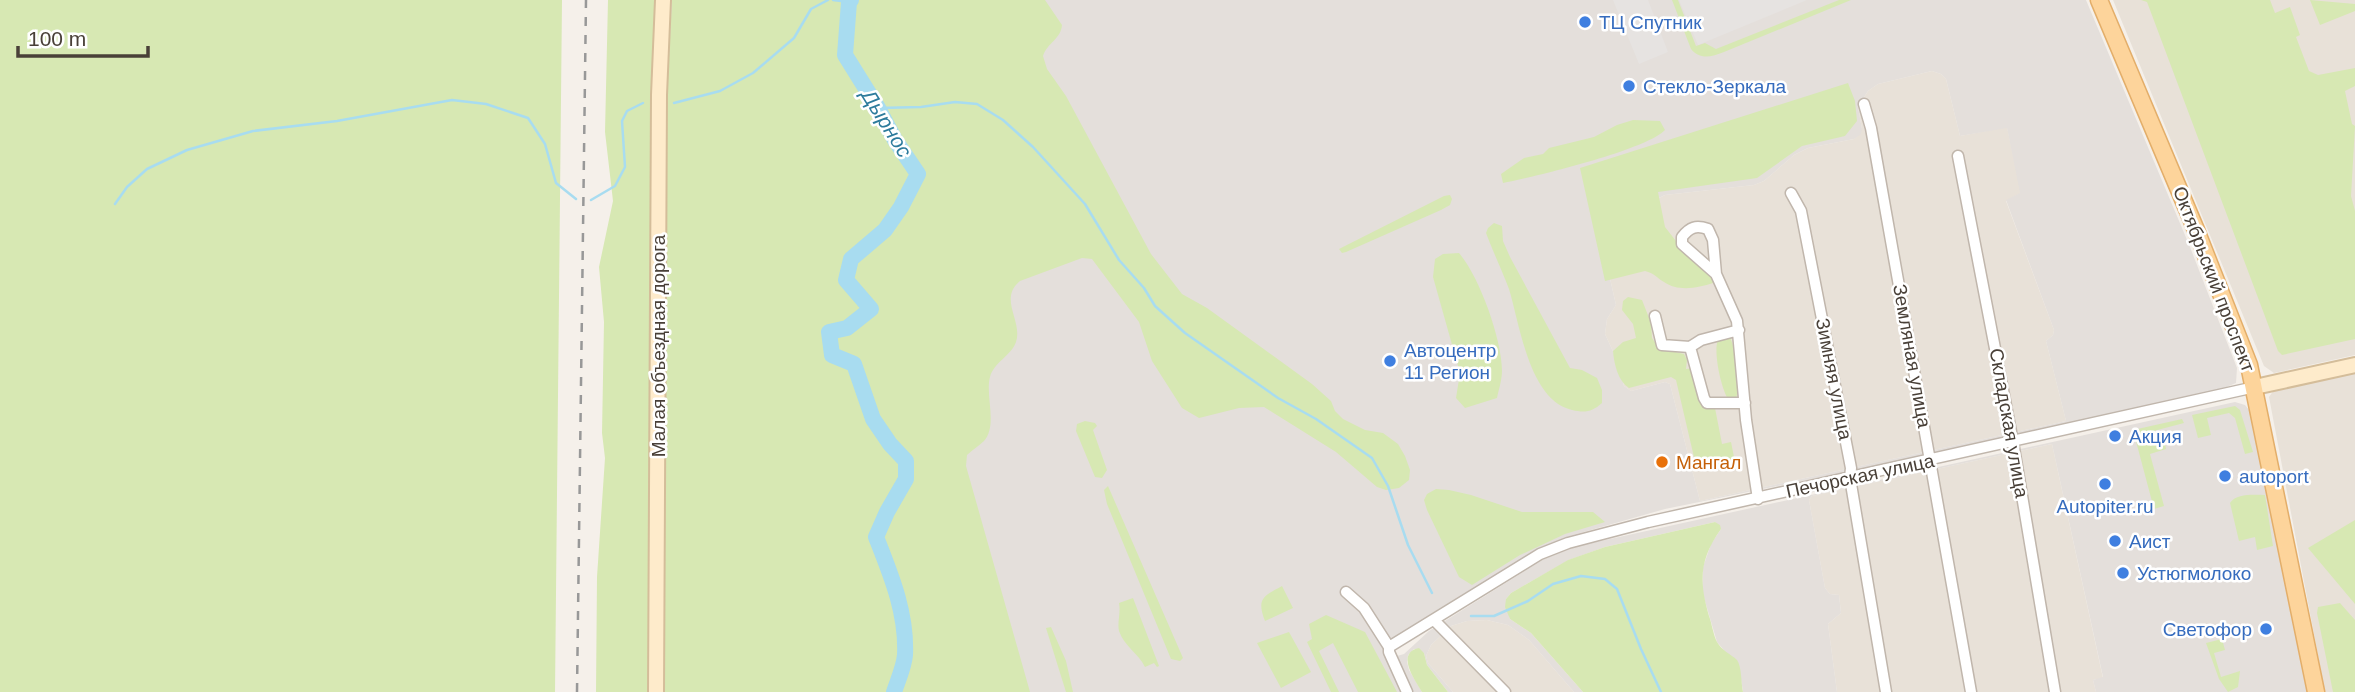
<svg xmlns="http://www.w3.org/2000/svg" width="2355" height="692" font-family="Arial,sans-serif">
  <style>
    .residential { fill: #e8e1d8 }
    .industrial { fill: #e4dfdb; fill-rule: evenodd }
    .green { fill: #d7e8b3 }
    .parking { fill: #e6e3e1 }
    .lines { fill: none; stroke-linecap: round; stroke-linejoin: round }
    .stream { stroke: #a8dcf0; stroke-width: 2.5 }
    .river { stroke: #a8dcf0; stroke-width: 16 }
    .street-casing { stroke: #c0b6ac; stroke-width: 13 }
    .secondary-casing { stroke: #d4bd9a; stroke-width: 18 }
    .primary-casing { stroke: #e3ae6a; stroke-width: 19 }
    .street { stroke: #fff; stroke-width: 10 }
    .secondary { stroke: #feebcb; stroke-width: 14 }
    .primary { stroke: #fdd49b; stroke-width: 16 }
    .rail { stroke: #989898; stroke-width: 2.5; stroke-dasharray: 9 9; stroke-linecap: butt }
    .shop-dot { fill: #3f7fe0; stroke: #fff; stroke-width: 2.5 }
    .food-dot { fill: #e8710a; stroke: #fff; stroke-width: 2.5 }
    .labels { text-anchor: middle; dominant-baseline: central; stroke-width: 5; stroke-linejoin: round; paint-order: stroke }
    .shop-label { font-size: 19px; fill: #366cbe; stroke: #fff; text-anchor: start }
    .street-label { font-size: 19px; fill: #494038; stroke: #fff }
    .food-label { font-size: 19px; fill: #c56008; stroke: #fff; text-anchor: start }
    .water-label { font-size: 21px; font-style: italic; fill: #2c7b9c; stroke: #fff }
  </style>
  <rect width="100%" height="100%" fill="#f5f0ea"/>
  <path class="residential" d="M2113 0H2355V355L2274 373 2264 366Z
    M1932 71 1941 74 1946 79 1960 136 2007 127 2021 193 2006 201 2054 330 2053 335 2046 341 2066 421 1700 501 1670 384 1665 382 1631 391 1624 386 1617 360 1605 334 1607 319 1616 305 1609 274 1649 203 1665 195 1754 185 1764 181 1794 155 1808 148 1854 139 1862 129 1858 107 1868 91 1878 84Z
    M2355 369V692H2325L2269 397 2276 387Z
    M2052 444 2103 678 2093 680 2096 692H1837L1828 624 1841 613 1839 595 1830 594 1825 588 1809 500 1812 496Z
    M1487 620 1508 625 1529 640 1574 692H1453L1428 663 1426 656 1431 645 1451 626 1467 621Z"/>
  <path class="industrial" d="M670 0H2086L2190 247 2237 368 2236 383 2219 390 1842 473 1665 509 1566 537 1538 550 1413 627 1393 646V653L1397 656 1404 654 1429 631 1544 559 1578 546 2235 402 2245 405 2250 411 2307 692H2096L2093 680 2103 677 2052 444 1812 496 1809 500 1825 588 1830 594 1839 595 1841 613 1828 624 1837 692H1743L1739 666 1736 660 1728 655 1717 642 1702 591 1703 567 1711 544 1721 529 1715 522 1605 547 1569 560 1511 593 1506 599 1510 619 1531 633 1583 692H1574L1529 640 1508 625 1487 620 1467 621 1451 626 1431 645 1426 656 1428 663 1453 692H1448L1427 665 1424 653 1414 649 1408 655 1407 662 1409 670 1422 692H662L666 95ZM1932 71 1941 74 1946 79 1960 136 2007 128 2020 193 2006 200 2054 330 2053 335 2046 341 2066 421 1700 501 1670 384 1665 382 1631 391 1624 386 1617 360 1605 334 1607 319 1616 305 1609 274 1649 203 1665 195 1754 185 1764 181 1794 155 1808 148 1854 139 1861 134 1862 129 1858 107 1868 91 1878 84Z"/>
  <path class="green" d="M0 0H562L555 692H0Z
    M608 0H657L651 692H596L597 577 605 458 602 433 604 322 599 267 613 201 605 132Z
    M672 0H1045L1062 25C1061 39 1047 43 1043 56L1047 69 1066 96 1151 254 1182 294 1207 308 1312 384 1331 401 1335 411 1343 419 1365 430 1383 433 1398 444 1405 456 1410 470 1409 480 1399 488 1386 490 1377 487 1336 452 1264 407 1239 408 1199 418 1182 408 1152 361 1139 322 1092 259 1082 258 1020 281C998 299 1023 321 1016 342 1011 356 994 362 990 377 985 396 998 425 984 441 979 446 972 450 967 455L966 466 1030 692H664L667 95Z
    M1672 0H1678L1696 46 1705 43 1716 49 1839 0H1851L1724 52C1711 57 1700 60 1691 49Z
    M2141 0H2270L2275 13 2290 7 2300 35 2296 37 2309 71 2318 75 2355 68V86L2345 91 2352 124 2355 126 2351 196 2355 211V339L2282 355 2278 351 2147 2Z
    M2310 0 2355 4V11L2320 25Z
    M1848 83 1855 101 1857 121 1845 136 1802 146 1757 178 1658 192 1665 227 1683 250 1715 279 1713 283C1698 288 1678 292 1664 282 1657 278 1654 273 1645 271L1605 281 1580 168Z
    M1633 120 1660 121 1665 130C1646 150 1534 177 1503 183L1501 174 1524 158 1543 154 1549 148 1594 137 1617 125Z
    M1450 195 1452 199 1450 205 1441 210 1346 252 1342 253 1339 249 1444 196Z
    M1494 223 1502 226 1503 241 1510 257 1570 368 1582 370 1597 378 1602 390V403C1592 412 1585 413 1572 410 1529 400 1520 325 1509 289 1502 270 1493 252 1486 233L1488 228Z
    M1459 253C1479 276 1502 339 1502 371 1502 379 1499 389 1497 398L1465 408 1456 398 1460 373 1433 277 1435 259 1443 254Z
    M1628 297 1642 300 1651 323 1652 338 1659 348 1684 354 1687 360 1686 369 1693 368 1702 401 1706 408H1715L1722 444 1731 442 1735 462 1697 470 1676 380 1671 377 1629 388C1618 381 1614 364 1613 351L1623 342 1636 338 1633 324 1622 310 1623 301Z
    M1730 337C1737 355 1741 381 1736 399H1728C1721 388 1713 351 1718 340Z
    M2235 406 2240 410 2253 452 2245 454 2235 418 2229 413 2207 418 2211 435 2198 438 2192 415Z
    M2182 419 2184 423 2146 433 2149 443 2164 440 2166 449 2150 454 2164 506 2154 509 2133 430Z
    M1085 421 1095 423 1097 426 1093 430 1107 470 1102 478 1095 477 1076 431 1077 424Z
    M1108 486 1183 658 1180 661 1171 659 1107 504 1104 490Z
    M1436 489 1449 490 1471 495 1522 512H1593L1605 522 1565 534 1520 555 1472 585 1459 577 1427 510 1424 500 1427 494Z
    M2265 495 2273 546 2257 550 2255 537 2239 541 2230 503C2237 493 2253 495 2265 495Z
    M2355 520V604L2308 548Z
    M1715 522 1720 525 1721 529C1699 560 1699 581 1709 616 1712 624 1713 634 1717 642 1722 651 1731 654 1737 660 1742 667 1741 684 1743 692H1583L1531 633 1510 619 1505 607 1506 599 1511 593 1568 560 1605 547Z
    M1282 586 1293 608 1265 621C1256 598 1264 596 1282 586Z
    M1133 598 1159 666 1157 667 1154 663 1145 667C1138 653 1124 646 1119 631 1117 622 1121 613 1119 603Z
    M2340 603 2355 620V692H2333L2317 613 2318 607Z
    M1326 615 1365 632 1397 692H1358L1333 643 1319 651 1339 692H1331L1307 642 1312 639 1309 624Z
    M1051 627 1066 661 1073 692H1066L1046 628Z
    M1289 632 1311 672 1281 688 1257 643Z
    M2222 639 2225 650 2214 653 2221 677 2240 671 2238 687 2228 692 2219 679 2206 643Z
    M1419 648 1424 653 1427 665 1448 692H1422C1415 680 1395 653 1419 648Z"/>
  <path class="parking" d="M1613 0H1648L1668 52 1639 64Z
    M1679 0H1807L1698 45Z"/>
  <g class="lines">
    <path class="stream" d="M833 0 849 2
      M674 103 720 91 753 73 794 38 811 9 828 0
      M878 108 921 107 955 102 977 104 1003 120 1033 147 1085 204 1119 260 1144 288 1155 306 1185 333 1278 398 1316 419 1372 458 1388 486 1408 545 1432 593
      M591 200 615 186 625 167 622 121 627 111 643 103
      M115 204 127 187 147 169 187 150 253 131 337 121 452 100 486 104 528 118 545 144 556 183 576 199
      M1471 616H1494L1528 601 1553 584 1581 576 1605 579 1617 589 1641 649 1661 692"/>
    <path class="river" d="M851 0 849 2 845 55 878 108 895 140 918 174 901 207 885 230 851 259 846 280 871 309 847 328 829 332 832 355 854 364 873 419 890 444 906 461V479L887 512 876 537C891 575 907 613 905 655 904 667 898 680 894 692"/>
    <defs>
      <path id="street" d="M1864 104 1871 128 1971 692
        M1958 156 2013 442 2055 692
        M1791 193 1801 211 1851 468 1850 478 1886 692
        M1716 274 1682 244V237C1690 227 1696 225 1708 229L1713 240 1716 274 1737 321 1746 420 1758 499
        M1655 316 1662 345 1690 347
        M1739 330 1701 340 1690 347 1704 398 1707 403H1745
        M1346 592 1364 608 1389 647
        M1434 620 1505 692
        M1407 692 1389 652V647L1540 554 1568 543 1648 522 2255 387"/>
      <path id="secondary" d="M2255 387 2355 365
        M656 692 659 95 663 0"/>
      <path id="primary" d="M2099 0 2196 230 2249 365 2316 692"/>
    </defs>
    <use href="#street" class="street-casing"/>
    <use href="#secondary" class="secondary-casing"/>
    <use href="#primary" class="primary-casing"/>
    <use href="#street" class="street"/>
    <use href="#secondary" class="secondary"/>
    <use href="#primary" class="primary"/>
    <path class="rail" d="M577 692 586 0"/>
  </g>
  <g class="shop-dot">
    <circle cx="1585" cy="22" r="7"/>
    <circle cx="1629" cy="86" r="7"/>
    <circle cx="1390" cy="361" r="7"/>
    <circle cx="2115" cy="436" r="7"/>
    <circle cx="2225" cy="476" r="7"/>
    <circle cx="2105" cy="484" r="7"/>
    <circle cx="2115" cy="541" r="7"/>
    <circle cx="2123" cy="573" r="7"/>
    <circle cx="2266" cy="629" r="7"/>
  </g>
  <circle class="food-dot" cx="1662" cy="462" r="7"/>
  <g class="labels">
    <g class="shop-label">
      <text x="1599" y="22">ТЦ Спутник</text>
      <text x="1643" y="86">Стекло-Зеркала</text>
      <text x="1404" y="350">Автоцентр<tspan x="1404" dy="22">11 Регион</tspan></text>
      <text x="2129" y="436">Акция</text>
      <text x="2239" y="476">autoport</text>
      <text x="2105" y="506" text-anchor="middle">Autopiter.ru</text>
      <text x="2129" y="541">Аист</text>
      <text x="2137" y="573">Устюгмолоко</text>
      <text x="2252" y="629" text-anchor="end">Светофор</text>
    </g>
    <g class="street-label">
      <text transform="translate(2214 279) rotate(69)">Октябрьский проспект</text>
      <text transform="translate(658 346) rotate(-90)">Малая объездная дорога</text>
      <text transform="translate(1912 356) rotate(80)">Земляная улица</text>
      <text transform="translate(1834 379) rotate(79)">Зимняя улица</text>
      <text transform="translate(2009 423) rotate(80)">Складская улица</text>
      <text transform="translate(1860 476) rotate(-12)">Печорская улица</text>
    </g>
    <g class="food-label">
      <text x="1676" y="462">Мангал</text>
    </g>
    <g class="water-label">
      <text transform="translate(887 123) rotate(58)">Дырнос</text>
    </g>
  </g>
  <path d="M18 46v10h130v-10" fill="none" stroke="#494038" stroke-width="3.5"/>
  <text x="28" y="46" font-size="21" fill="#494038" stroke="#ffffff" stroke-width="5" paint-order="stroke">100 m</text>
</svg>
